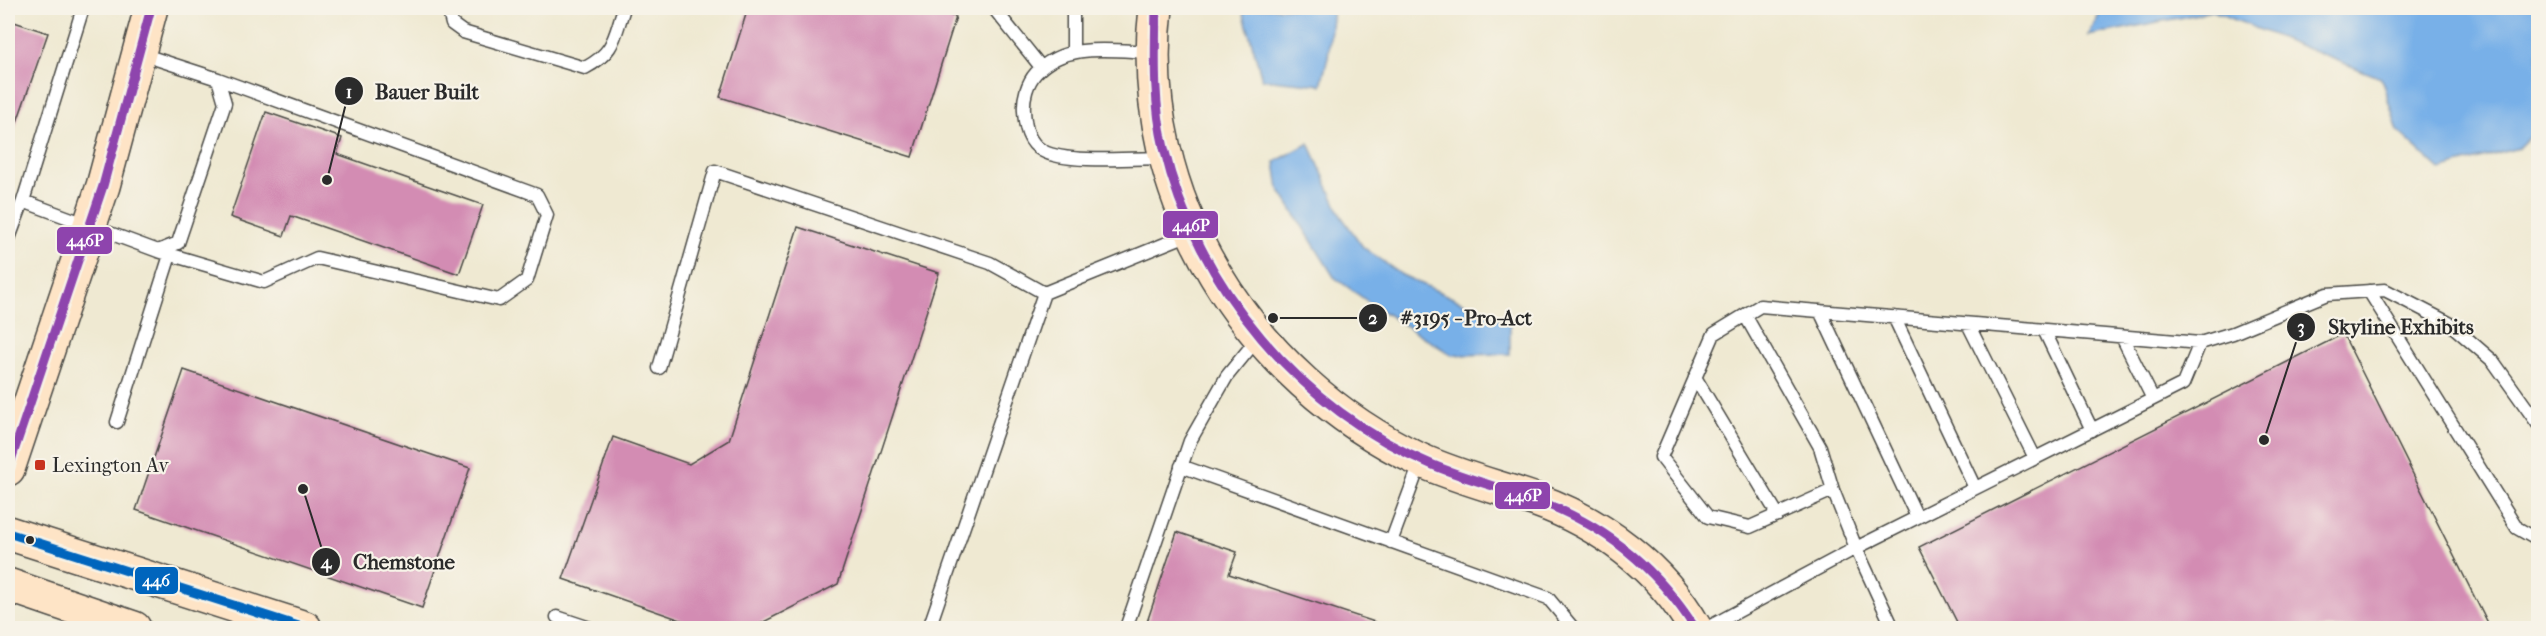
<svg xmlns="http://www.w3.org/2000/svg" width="2546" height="636" font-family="'IM FELL French Canon',serif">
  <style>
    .water { fill: #78b0e8; stroke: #526e8a; stroke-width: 1.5 }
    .building { fill: #d38cb3 }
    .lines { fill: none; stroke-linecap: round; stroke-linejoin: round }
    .lane-casing { stroke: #484844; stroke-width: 15 }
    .secondary-casing { stroke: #484844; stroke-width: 36 }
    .lane { stroke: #fff; stroke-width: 12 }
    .secondary { stroke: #fee4c6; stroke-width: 33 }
    .bus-1-casing { stroke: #f7f3e8; stroke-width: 14 }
    .bus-2-casing { stroke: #f7f3e8; stroke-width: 14 }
    .bus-1 { stroke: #8e44ad; stroke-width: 9 }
    .bus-2 { stroke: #0065bd; stroke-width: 9 }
    .poi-dot { fill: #c8321e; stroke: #f7f3e8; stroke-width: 2 }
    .bus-dot { fill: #2b2b2b; stroke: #f7f3e8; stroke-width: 2 }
    .labels { text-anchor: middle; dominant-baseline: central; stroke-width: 4.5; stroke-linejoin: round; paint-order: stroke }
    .poi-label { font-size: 20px; fill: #2b2b2b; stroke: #f7f3e8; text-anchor: start }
    .leader { fill: none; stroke: #2b2b2b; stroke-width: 2 }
    .callout-dot { fill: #2b2b2b; stroke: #f7f3e8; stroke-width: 2 }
    .mark-label { font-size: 18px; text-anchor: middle; font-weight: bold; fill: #fff }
    .callout-label { font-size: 21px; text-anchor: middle; font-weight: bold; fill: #2b2b2b; stroke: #f7f3e8; stroke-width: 4.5; stroke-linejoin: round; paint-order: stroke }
    .line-badge { stroke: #f7f3e8; stroke-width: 2 }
    .badge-label { font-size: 16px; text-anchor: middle; font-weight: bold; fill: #fff }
  </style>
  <rect width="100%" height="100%" fill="#f7f3e8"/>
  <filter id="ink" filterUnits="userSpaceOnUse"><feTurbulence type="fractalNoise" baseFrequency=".0167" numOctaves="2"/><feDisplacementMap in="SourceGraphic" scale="12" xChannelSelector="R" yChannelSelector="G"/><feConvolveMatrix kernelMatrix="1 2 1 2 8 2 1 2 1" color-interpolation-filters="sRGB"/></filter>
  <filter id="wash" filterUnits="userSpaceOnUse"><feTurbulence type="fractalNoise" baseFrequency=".008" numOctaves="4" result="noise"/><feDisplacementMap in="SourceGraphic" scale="24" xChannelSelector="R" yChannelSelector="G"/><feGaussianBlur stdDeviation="1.35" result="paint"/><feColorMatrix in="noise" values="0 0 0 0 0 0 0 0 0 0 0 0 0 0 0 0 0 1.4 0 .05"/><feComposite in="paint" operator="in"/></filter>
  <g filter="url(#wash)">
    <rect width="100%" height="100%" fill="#efe9d2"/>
    <path class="water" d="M1244 8H1333L1328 57 1321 85 1262 79 1243 11Z
      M2103 8H2538V128L2518 148 2440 170 2398 131 2381 78 2213 11 2088 36Z
      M1309 143 1341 216 1363 247 1402 275 1510 324V354L1452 355 1374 306 1334 277 1279 189 1275 162Z"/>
    <g id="blocks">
      <path class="building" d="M748 8H925L956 17 912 157 720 97Z
        M8 20 48 33 10 142H8Z
        M266 112 342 138 337 154 483 205 459 274 291 216 284 236 230 217Z
        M798 227 939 273 838 584 752 628H704L563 579 613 437 689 464 729 440Z
        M2343 334 2490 628H1960L1919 547Z
        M184 370 470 468 422 608 136 510Z
        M1177 532 1237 552 1229 574 1384 625V628H1145Z"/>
    </g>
  </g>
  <g filter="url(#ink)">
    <use href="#blocks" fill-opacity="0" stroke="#484844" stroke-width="1.5"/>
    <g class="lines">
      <defs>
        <path id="lane" d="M83 8 23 201 158 251 178 243 225 103 218 79 141 54
          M448 8 452 24 463 32 585 68C615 52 614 37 624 8
          M997 8 996 11 1041 67
          M1073 8V53
          M1153 52C1114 51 1065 41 1036 73 1027 83 1023 98 1024 111 1025 127 1028 143 1043 151 1066 164 1137 158 1166 158
          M8 241 23 201
          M158 251 264 282 317 258 499 300 527 280 547 215 537 195 218 79
          M2369 291 2517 528 2538 540
          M1820 311 1917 517
          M1745 315 1820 447 1833 490
          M1894 317 1975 488
          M1968 324 2035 458
          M2044 330 2092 430
          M2122 337 2153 399
          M659 368 715 171 990 263 1044 293
          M1695 377 1778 515
          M117 422 170 255
          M1181 466 1548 598 1573 628
          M1391 542 1421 461
          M557 617 590 628
          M929 628 1044 293 1192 233
          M1126 628 1190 441 1227 376 1258 338
          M1707 628 1856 548 1833 490 1750 527 1708 517 1661 457 1714 334 1760 306 2200 343 2233 333 2327 294 2385 290 2449 323 2493 361 2538 424
          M1893 628 1856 548 2183 384 2200 343"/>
        <path id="secondary" d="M1156 8C1133 198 1250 380 1420 460 1457 477 1498 487 1536 500 1601 523 1661 568 1695 628
          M8 469 103 186 151 8
          M8 533 305 628
          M8 585 134 628"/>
      </defs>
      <use href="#lane" class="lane-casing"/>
      <use href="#secondary" class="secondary-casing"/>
      <use href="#lane" class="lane"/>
      <use href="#secondary" class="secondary"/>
      <defs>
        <path id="bus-1" d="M1156 8C1155 55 1153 102 1164 148 1196 286 1302 411 1433 465 1466 479 1502 488 1536 500 1603 524 1657 568 1695 628
          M8 469 103 186 151 8"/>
        <path id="bus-2" d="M8 533 305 628"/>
      </defs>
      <use href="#bus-1" class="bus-1-casing"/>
      <use href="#bus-2" class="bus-2-casing"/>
      <use href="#bus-1" class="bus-1"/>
      <use href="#bus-2" class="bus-2"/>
    </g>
  </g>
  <rect class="poi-dot" x="34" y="459" width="12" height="12" rx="3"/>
  <circle class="bus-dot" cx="30" cy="540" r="5"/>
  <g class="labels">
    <g class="poi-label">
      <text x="52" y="465">Lexington Av</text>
    </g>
  </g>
  <path class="leader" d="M327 180L349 91M1273 318L1373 318M2264 440L2301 327M303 489L326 562"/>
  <g class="callout-dot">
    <circle cx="327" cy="180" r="6"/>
    <circle cx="1273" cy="318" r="6"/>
    <circle cx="2264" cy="440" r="6"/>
    <circle cx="303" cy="489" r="6"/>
    <circle cx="349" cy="91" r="15"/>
    <circle cx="1373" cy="318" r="15"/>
    <circle cx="2301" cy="327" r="15"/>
    <circle cx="326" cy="562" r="15"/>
  </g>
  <g class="mark-label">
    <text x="349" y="98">1</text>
    <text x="1373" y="324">2</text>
    <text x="2301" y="333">3</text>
    <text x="326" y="568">4</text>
  </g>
  <g class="callout-label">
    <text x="427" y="99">Bauer Built</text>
    <text x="1466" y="325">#3195 - Pro-Act</text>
    <text x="2401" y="334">Skyline Exhibits</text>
    <text x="404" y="569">Chemstone</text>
  </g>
  <g class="line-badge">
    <rect x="1162" y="210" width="57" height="29" rx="6" fill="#8e44ad"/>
    <rect x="56" y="226" width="57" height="29" rx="6" fill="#8e44ad"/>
    <rect x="1494" y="481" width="57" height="29" rx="6" fill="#8e44ad"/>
    <rect x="134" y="566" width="45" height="29" rx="6" fill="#0065bd"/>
  </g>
  <g class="badge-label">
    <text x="1191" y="231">446P</text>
    <text x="85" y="246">446P</text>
    <text x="1523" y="501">446P</text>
    <text x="156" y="586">446</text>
  </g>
  <rect width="2546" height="636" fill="none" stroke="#f7f3e8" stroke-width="30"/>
</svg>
